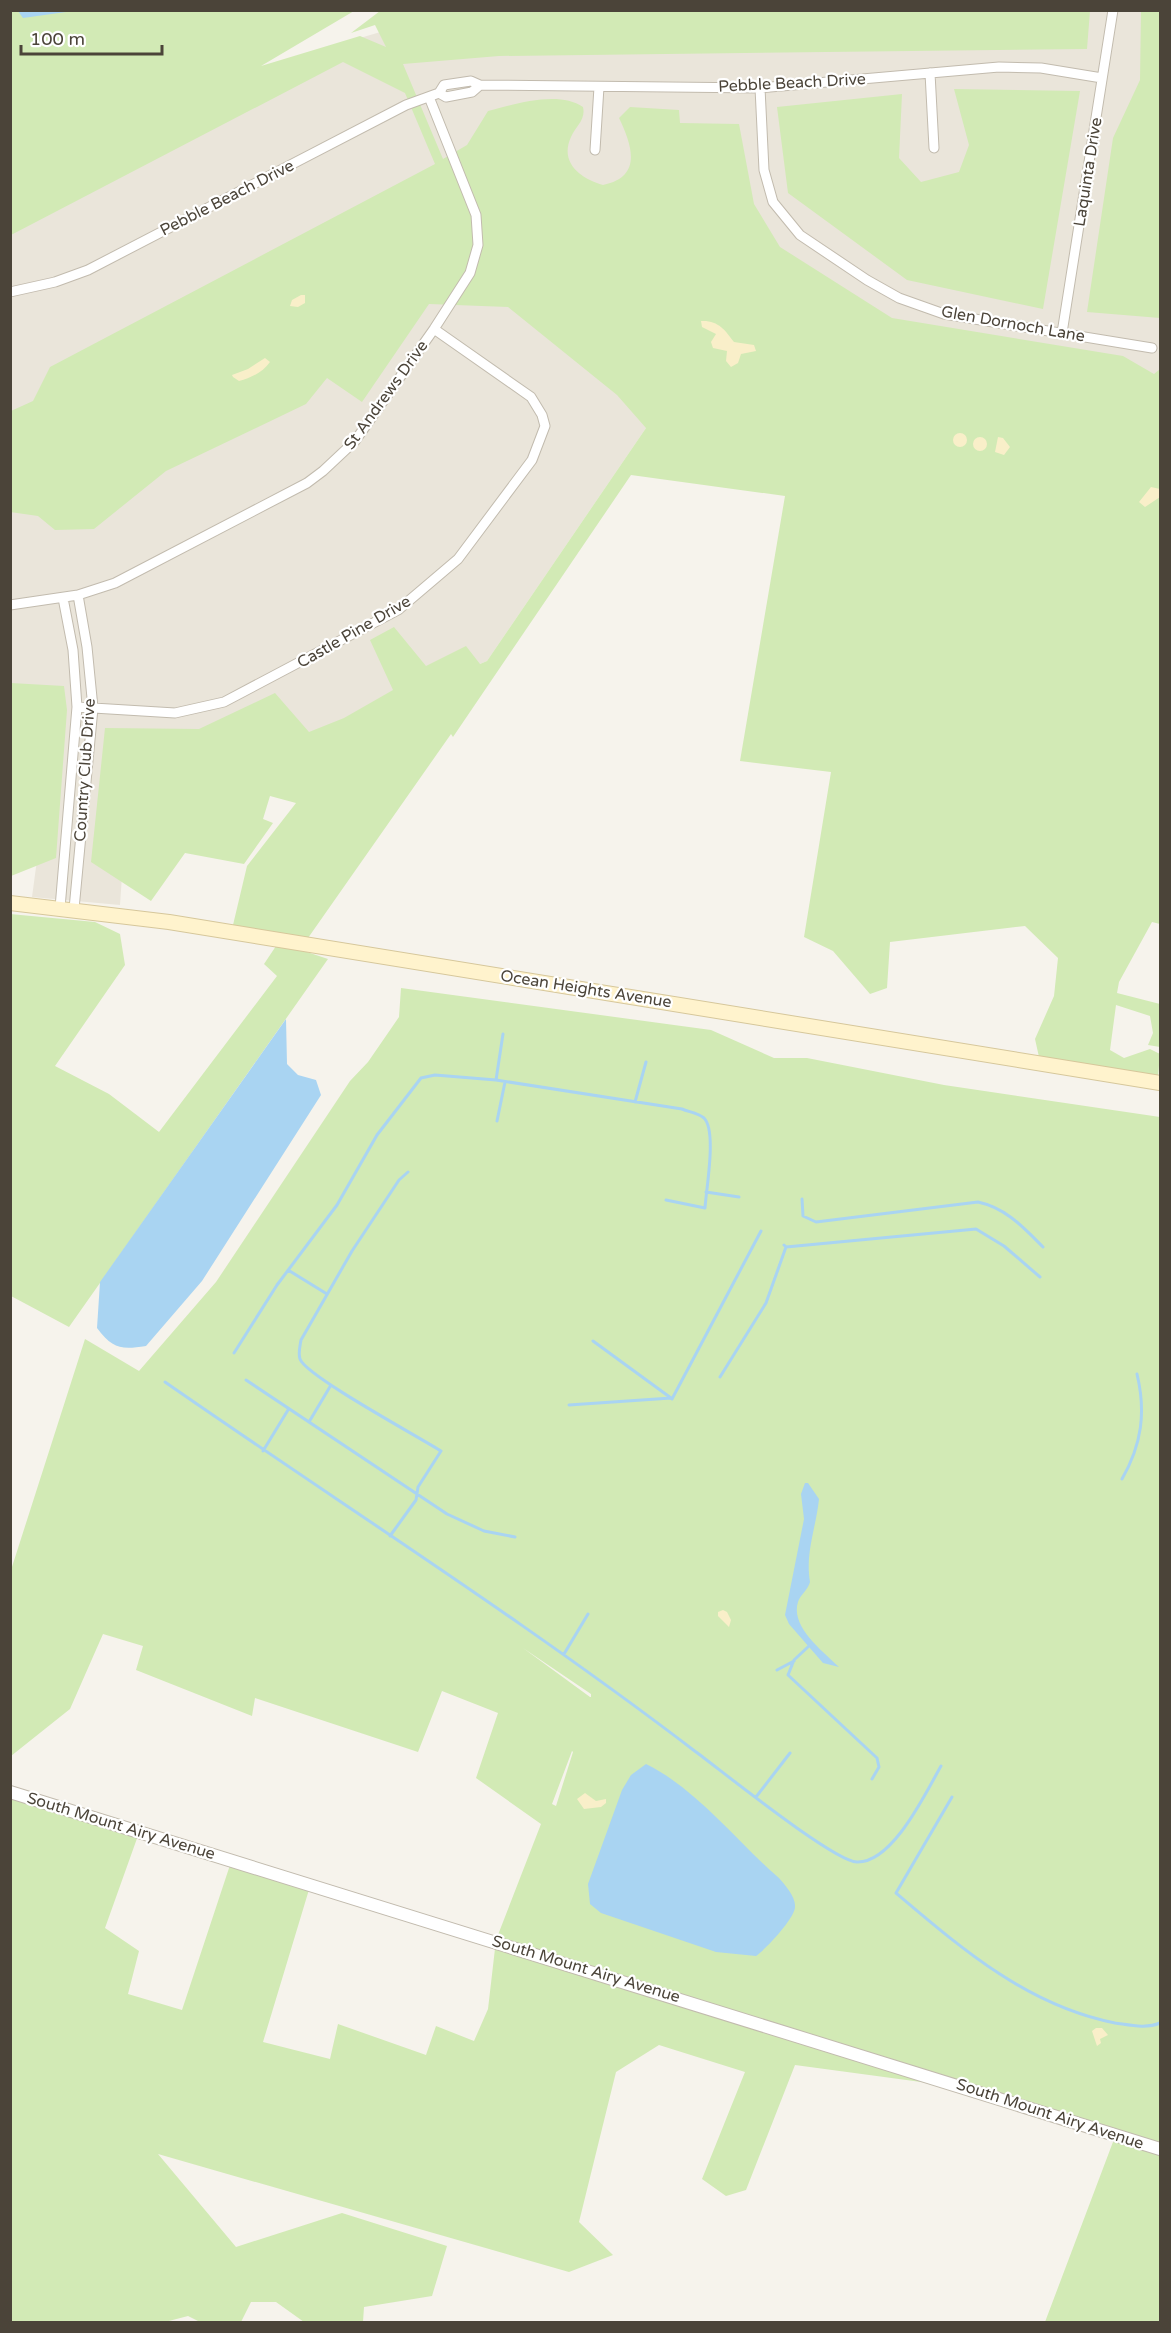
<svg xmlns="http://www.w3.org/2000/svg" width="1171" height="2333" font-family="'Varela Round',sans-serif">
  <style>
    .residential { fill: #eae5da }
    .green { fill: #d2eab5; fill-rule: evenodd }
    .sand { fill: #f9efc9 }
    .water { fill: #a9d4f2 }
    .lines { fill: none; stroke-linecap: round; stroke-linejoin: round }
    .stream { stroke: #a9d4f2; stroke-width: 3 }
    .minor-casing { stroke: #c2bbae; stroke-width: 11 }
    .tertiary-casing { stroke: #c2bbae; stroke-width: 14 }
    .secondary-casing { stroke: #d6c79b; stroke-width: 16 }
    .minor { stroke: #fff; stroke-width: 9 }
    .tertiary { stroke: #fff; stroke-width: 12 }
    .secondary { stroke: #fff3cd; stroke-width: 14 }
    .labels { text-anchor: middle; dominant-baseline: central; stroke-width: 4.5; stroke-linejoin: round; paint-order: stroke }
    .street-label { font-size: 16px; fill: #4b4439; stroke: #fff }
  </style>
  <rect width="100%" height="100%" fill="#f6f3ec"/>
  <path class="residential" d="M420 11H1160V424L751 294 646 428 487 661 299 741 132 729 120 905 32 897 60 690 11 686 10 207 289 59 421 20Z"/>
  <path class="green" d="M11 11H354L261 66 360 36 386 47 375 25 351 33 380 11H1090L1087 49 499 56 403 64 443 159 467 145 488 111C514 104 559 90 583 107 586 120 576 126 571 137 559 163 581 179 603 185 643 177 632 145 619 118L630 107 679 110 680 123 739 124 754 204 780 247 892 318 1123 356 1154 374 1160 369V924L1152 922 1119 982 1117 993 1160 1004V987V1047L1148 1045 1153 1033 1150 1016 1116 1005 1110 1050 1124 1058 1150 1049 1160 1054 1158 1077 1039 1057 1035 1039 1054 996 1058 958 1025 926 890 942 887 988 870 994 833 951 804 937 831 772 740 761 785 496 631 475 453 737 451 734 308 938 233 925 247 866 296 803 270 796 263 819 273 823 244 864 185 853 151 901 91 862 105 728 199 729 275 693 309 732 344 718 393 690 370 640 394 627 426 666 466 646 480 664 487 661 646 428 617 395 508 307 429 304 362 402 327 378 306 404 166 471 94 529 55 530 38 516 10 512 11 411 33 401 50 367 435 164 405 93 343 62 11 235Z
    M1141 11H1160V318L1087 312 1113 138 1140 80Z
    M954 89 1080 91 1043 309 907 280 788 193 777 107 902 94 899 158 921 182 959 172 969 145Z
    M11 683 64 686 67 710 56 858 11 876Z
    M10 914 95 922 120 934 125 965 55 1066 109 1094 159 1132 277 976 264 964 276 946 307 952 328 959 69 1327 11 1296Z
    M401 988 711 1030 774 1058H807L944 1085 1160 1117V2322H1045L1116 2134 973 2089 795 2065 746 2190 726 2196 702 2179 745 2072 659 2045 616 2072 579 2222 613 2255 569 2272 158 2154 236 2247 342 2213 447 2246 432 2296 364 2307 363 2322H304L276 2302H251L241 2322H200L188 2316 165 2322H11V1792L140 1830 105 1928 139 1951 128 1994 182 2010 232 1859 311 1883 263 2042 330 2059 338 2024 426 2055 436 2026 474 2041 488 2009 496 1940 541 1824 476 1778 498 1713 442 1691 418 1752 255 1698 252 1716 136 1670 143 1646 103 1634 70 1709 11 1756V1570L85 1339 139 1371 216 1282 350 1081 368 1062 399 1017ZM523 1648 591 1694V1697H590ZM572 1751 573 1752 556 1806 552 1804Z"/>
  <path class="sand" d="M301 295H305V303L298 307 290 306 292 300Z
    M701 321C718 320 725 330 734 342L754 345 756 351 741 354 738 363 731 367 726 361 727 351 713 348 711 342 716 334 702 327Z
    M265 358 270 362C263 372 251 378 239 381L233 377 232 375 248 369Z
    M953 440a7 7 0 1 1 14 0a7 7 0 1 1-14 0Z
    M973 444a7 7 0 1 1 14 0a7 7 0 1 1-14 0Z
    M998 437 1003 438 1010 447 1004 455 995 452Z
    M1151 487 1160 489V497L1145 507 1139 502Z
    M723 1610 727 1612 731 1620 729 1627 718 1616V1612Z
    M585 1793 596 1801 606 1799V1803L601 1807 584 1809 577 1799Z
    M1096 2028H1102L1108 2035 1100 2039 1101 2043 1097 2046 1092 2031Z"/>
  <path class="water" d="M18 11H73L23 18Z
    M286 1019 287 1064 298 1075 316 1080 321 1095 202 1281 146 1346C121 1350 113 1349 97 1328L100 1282Z
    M805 1483H808L819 1499C816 1528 805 1553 810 1582 808 1590 800 1595 798 1602 790 1627 824 1652 839 1667L823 1663 789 1624 785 1615 804 1519 801 1494Z
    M646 1764C697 1789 736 1841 779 1878 785 1885 796 1897 795 1907 795 1918 765 1950 756 1956L716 1952 601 1913 590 1904 588 1884 622 1790 631 1775Z"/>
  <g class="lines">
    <path class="stream" d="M496 1080 503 1034
      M635 1102 646 1062
      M497 1121 505 1082
      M706 1192 739 1197
      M802 1199 803 1216 816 1222 978 1202C1006 1208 1023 1227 1043 1247
      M786 1247 976 1229 1004 1246 1040 1277
      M288 1270 327 1294
      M593 1341 671 1398
      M234 1353 277 1285 337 1205 377 1135 421 1078 435 1075 496 1080 682 1109C689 1112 698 1113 704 1118 717 1131 706 1190 705 1208L666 1200
      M720 1377 766 1303 786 1247 784 1245
      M246 1380 447 1514 484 1531 515 1537
      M165 1382C342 1505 525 1621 696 1752 722 1771 833 1861 857 1862 893 1863 926 1792 941 1766
      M672 1399 761 1231
      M569 1405 671 1398
      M309 1422 331 1385
      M263 1451 288 1410
      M1122 1479C1142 1444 1146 1412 1137 1374
      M390 1536 416 1500 418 1487 441 1451C419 1437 306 1376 300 1359 298 1353 300 1346 301 1340L352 1251 399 1180 408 1172
      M809 1646 794 1660 788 1675 877 1758 879 1767 872 1779
      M564 1654 588 1614
      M777 1670 794 1661
      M756 1797 790 1753
      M952 1797 896 1893C962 1949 1028 2006 1115 2023 1130 2025 1146 2029 1160 2023"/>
    <defs>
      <path id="minor" d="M930 73 934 148
        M480 85 760 88 999 67 1041 68 1102 78
        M760 88 764 170 773 202 800 235 867 280 899 298 944 314 1152 348
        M595 150 599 87
        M10 292 55 282 88 270 406 105 439 93 444 85 471 81 480 85 472 92 446 97 439 93
        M1062 333 1113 10
        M10 605 78 595 115 583 307 483 323 471 355 441 434 329 470 273 478 245 476 215 429 97
        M77 707 175 713 224 702 398 610 458 559 532 460 545 426 542 415 531 397 434 329
        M60 908 77 707 73 650 63 598
        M74 909 93 708 87 647 78 595"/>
      <path id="tertiary" d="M10 1792 1160 2149"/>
      <path id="secondary" d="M10 903 169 922 1160 1083"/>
    </defs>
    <use href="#minor" class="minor-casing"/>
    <use href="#tertiary" class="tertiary-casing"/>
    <use href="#secondary" class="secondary-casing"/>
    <use href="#minor" class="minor"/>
    <use href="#tertiary" class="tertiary"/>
    <use href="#secondary" class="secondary"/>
  </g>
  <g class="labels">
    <g class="street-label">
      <text transform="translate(792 83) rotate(-3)">Pebble Beach Drive</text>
      <text transform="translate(1088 172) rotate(-81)">Laquinta Drive</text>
      <text transform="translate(227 198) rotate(-27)">Pebble Beach Drive</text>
      <text transform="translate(1013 324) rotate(10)">Glen Dornoch Lane</text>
      <text transform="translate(386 395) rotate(-54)">St Andrews Drive</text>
      <text transform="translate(354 632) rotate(-30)">Castle Pine Drive</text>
      <text transform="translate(85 770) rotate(-86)">Country Club Drive</text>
      <text transform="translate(586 989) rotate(9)">Ocean Heights Avenue</text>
      <text transform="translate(121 1826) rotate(17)">South Mount Airy Avenue</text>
      <text transform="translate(586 1969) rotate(17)">South Mount Airy Avenue</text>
      <text transform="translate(1050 2114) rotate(18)">South Mount Airy Avenue</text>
    </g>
  </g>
  <rect width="1171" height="2333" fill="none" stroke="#4b4439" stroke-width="24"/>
  <path d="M21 45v9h141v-9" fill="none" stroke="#4b4439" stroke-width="3"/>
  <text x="30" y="45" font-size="18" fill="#4b4439" stroke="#ffffff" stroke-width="4.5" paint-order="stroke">100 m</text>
</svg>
